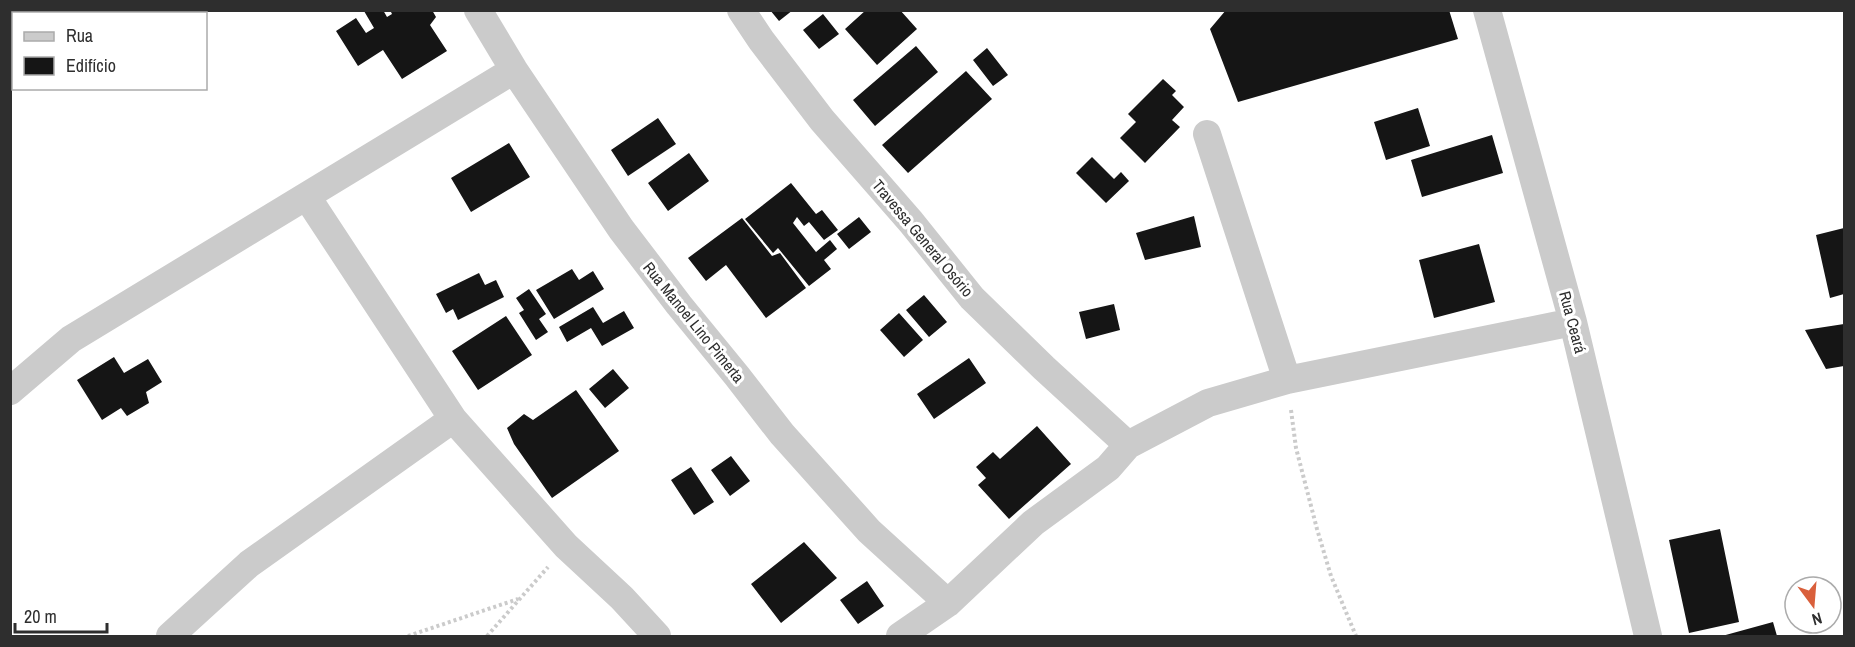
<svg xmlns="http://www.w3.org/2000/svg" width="1855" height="647" font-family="'Archivo Narrow',sans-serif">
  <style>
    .building { fill: #151515 }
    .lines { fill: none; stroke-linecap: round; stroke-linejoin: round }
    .path { stroke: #cbcbcb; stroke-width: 4; stroke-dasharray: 3 3; stroke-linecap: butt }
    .street { stroke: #cbcbcb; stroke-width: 28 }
    .labels { text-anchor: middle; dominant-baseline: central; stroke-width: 6; stroke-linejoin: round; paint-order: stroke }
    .street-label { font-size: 16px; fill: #2e2e2e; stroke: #fff }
  </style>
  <rect width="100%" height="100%" fill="#fff"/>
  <path class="building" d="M365 10H383L387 17 392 14 390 10H432L436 17 430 25 447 51 402 79 383 50 358 66 336 31 356 18 366 33 374 28 364 11Z
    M770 10H793L779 21Z
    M866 10H900L917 29 877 65 845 29Z
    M1226 10H1449L1458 39 1238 102 1210 29Z
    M823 14 839 34 819 49 803 30Z
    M916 46 938 72 875 126 853 100Z
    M987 48 1008 75 993 86 973 60Z
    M966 71 992 99 908 173 882 145Z
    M1163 79 1176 91 1172 95 1184 107 1172 120 1180 127 1145 163 1120 138 1136 122 1128 114Z
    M1418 108 1430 146 1386 160 1374 122Z
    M658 118 676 144 628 176 611 150Z
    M1492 135 1503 173 1422 197 1411 160Z
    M509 143 530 177 471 212 451 178Z
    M689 153 709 181 668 211 648 183Z
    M1092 157 1114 179 1121 172 1129 181 1106 203 1076 173Z
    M791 183 816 214 822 210 838 230 824 240 809 222 804 226 797 217 793 223 816 252 830 240 837 249 824 260 831 269 809 286 778 248 773 253 745 219Z
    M1194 216 1201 247 1145 260 1136 233Z
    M859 217 871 232 849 249 837 234Z
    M742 218 772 256 780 253 806 288 766 318 726 265 706 281 688 258Z
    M1844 228V294L1830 298 1816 235Z
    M1479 244 1495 302 1434 318 1419 260Z
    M572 269 579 280 593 271 604 289 554 319 536 290Z
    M479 273 485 285 496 280 504 297 458 320 453 309 446 313 436 294Z
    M529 289 546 314 539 319 548 332 536 340 519 313 524 310 516 298Z
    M924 295 947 322 929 337 906 310Z
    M1114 304 1120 330 1086 339 1079 312Z
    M593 307 603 323 624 311 634 328 602 346 591 328 567 342 559 327Z
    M899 313 923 340 904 357 880 330Z
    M506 316 532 355 478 390 452 351Z
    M1844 324V366L1826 369 1805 330Z
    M114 357 124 373 148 359 162 382 146 392 149 403 127 416 121 408 102 420 77 380Z
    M969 358 986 383 934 419 917 394Z
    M613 369 629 388 605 408 589 389Z
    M576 390 619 451 552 498 514 444 507 428 524 414 533 420Z
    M1037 426 1071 464 1009 519 978 485 986 478 976 467 993 452 1000 459Z
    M731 456 750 481 730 496 711 470Z
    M691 467 714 502 694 515 671 480Z
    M1720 529 1739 622 1689 633 1669 540Z
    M804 542 837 578 781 623 751 584Z
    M867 581 884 606 858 624 840 600Z
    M1773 622 1777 636H1722Z"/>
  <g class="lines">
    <path class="path" d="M1291 410 1296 448 1317 529 1331 576 1356 636
      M408 636 518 599
      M487 636 548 567"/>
    <path class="street" d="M478 10 514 70 621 229 679 305 737 376 782 434 869 531 948 603
      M741 10 761 40 822 120 911 222 972 298 1044 368 1128 445
      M1487 10 1573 322 1648 636
      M1207 134 1287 380
      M307 197 453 419 566 546 622 598 657 636
      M10 391 71 339 514 70
      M170 636 249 564 453 419
      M900 636 948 603 1033 523 1108 468 1128 445 1208 403 1287 380 1573 322"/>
  </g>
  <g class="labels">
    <g class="street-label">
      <text transform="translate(923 238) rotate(50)">Travessa General Osório</text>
      <text transform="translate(694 322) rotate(51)">Rua Manoel Lino Pimerta</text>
      <text transform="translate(1573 322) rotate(75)">Rua Ceará</text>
    </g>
  </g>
  <rect width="1855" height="647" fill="none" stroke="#2e2e2e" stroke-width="24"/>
  <rect x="12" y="12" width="195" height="78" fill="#ffffff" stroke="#ababab" stroke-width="1.5"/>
  <rect x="24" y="32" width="30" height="9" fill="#cbcbcb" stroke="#ababab" stroke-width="1.5"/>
  <text x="66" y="42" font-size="18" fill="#2e2e2e">Rua</text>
  <rect x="24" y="57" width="30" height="18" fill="#151515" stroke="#ababab" stroke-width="1.5"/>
  <text x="66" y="72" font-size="18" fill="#2e2e2e">Edifício</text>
  <g transform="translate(1813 605) rotate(164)"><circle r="28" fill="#ffffff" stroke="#ababab" stroke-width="1.5"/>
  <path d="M0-4.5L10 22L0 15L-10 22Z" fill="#d95f3b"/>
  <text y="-9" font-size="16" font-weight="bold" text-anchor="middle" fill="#2e2e2e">N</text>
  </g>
  <path d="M15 623v9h92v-9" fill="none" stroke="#2e2e2e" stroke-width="3"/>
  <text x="24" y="623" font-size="18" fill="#2e2e2e" stroke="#ffffff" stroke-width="4.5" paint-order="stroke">20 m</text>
</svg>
